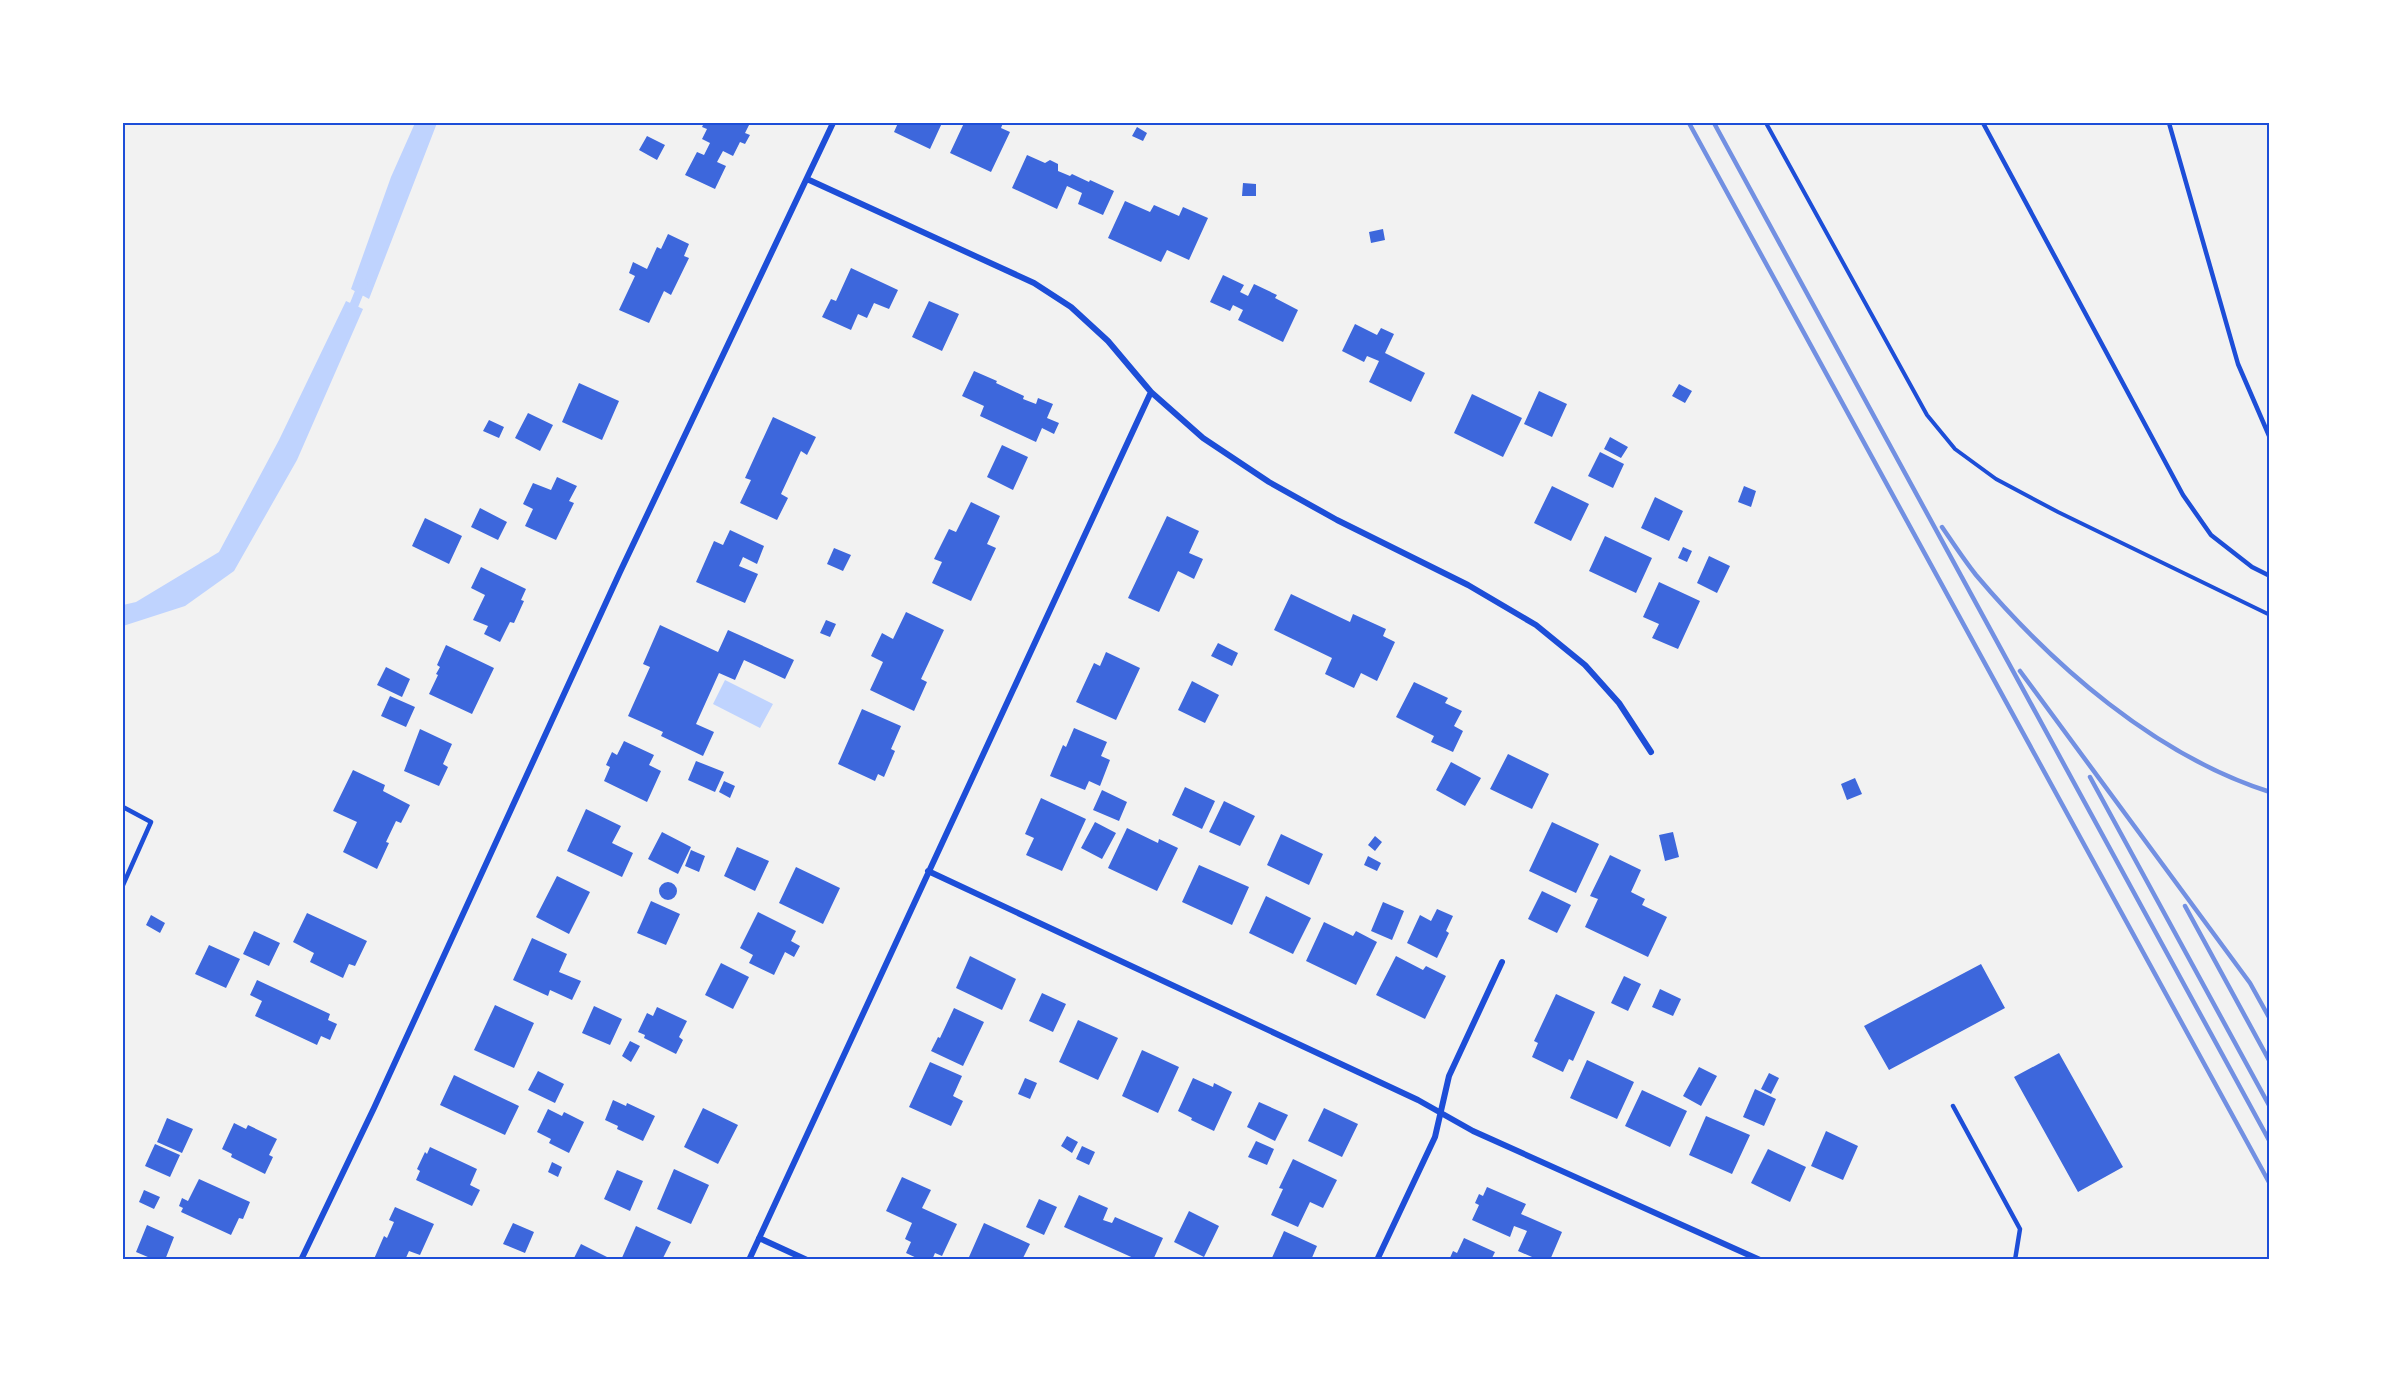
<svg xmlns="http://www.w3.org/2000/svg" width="2393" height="1383" font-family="'Archivo Narrow',sans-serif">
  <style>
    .water { fill: #bfd3fe }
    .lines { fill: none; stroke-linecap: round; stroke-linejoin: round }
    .stream { stroke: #bfd3fe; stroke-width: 9 }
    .building { fill: #3d67dc }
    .path { stroke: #1d4ed8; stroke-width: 4 }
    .service { stroke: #1d4ed8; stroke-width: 4.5 }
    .minor { stroke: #1d4ed8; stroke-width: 6 }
    .rail { stroke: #7290e2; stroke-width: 4.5 }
    .neatline { fill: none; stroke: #1d4ed8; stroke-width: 2 }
  </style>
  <rect width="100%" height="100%" fill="#f2f2f2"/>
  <path class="water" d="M415 123H437L369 299 351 289 391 177Z
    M346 301 363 309 297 460 234 571 185 606 123 626V605L136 602 219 552 279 440Z
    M725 680 773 704 760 728 713 704Z"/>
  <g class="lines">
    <path class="stream" d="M350 315 363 283"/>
  </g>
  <path class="building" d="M704 123H750L745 133 750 135 745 144 740 142 733 156 723 151 717 162 726 166 715 189 685 175 697 152 704 155 710 143 702 139 707 129 702 127Z
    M898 123H942L930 149 894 132Z
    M964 123H1003L1001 128 1010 132 991 172 950 153Z
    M1137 127 1147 133 1143 141 1132 136Z
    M647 136 665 145 657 160 639 150Z
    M1027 155 1045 163 1050 160 1058 164V171L1070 176 1072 174 1089 182 1090 180 1114 191 1103 215 1078 204 1082 193 1067 186 1057 209 1012 188Z
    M1243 183 1256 184V196H1242Z
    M1125 201 1150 212 1154 205 1179 216 1183 207 1208 218 1189 260 1167 250 1161 262 1108 238Z
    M1383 229 1385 240 1371 243 1369 232Z
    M668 234 689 244 684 256 689 258 671 295 664 291 649 323 619 310 635 276 629 273 633 262 647 269 657 247 661 249Z
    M851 268 898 290 889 309 874 303 867 318 858 314 851 330 822 317 831 299 836 301Z
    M1223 275 1244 285 1240 292 1248 296 1254 284 1277 295 1275 298 1298 310 1283 342 1238 320 1243 310 1233 305 1230 311 1210 302Z
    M929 301 959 314 942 351 912 337Z
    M1355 324 1377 335 1381 328 1394 334 1385 353 1425 373 1411 402 1369 382 1379 361 1367 356 1364 362 1342 351Z
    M974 371 997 381 996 383 1024 396 1023 399 1036 404 1038 398 1053 404 1047 418 1059 423 1054 434 1042 428 1036 442 980 416 984 406 962 396Z
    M579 383 619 401 602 440 562 422Z
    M1679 384 1692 391 1685 403 1672 396Z
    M1539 391 1567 404 1552 437 1524 424Z
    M1472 394 1522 418 1503 457 1454 433Z
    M528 413 553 425 540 451 515 438Z
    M773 417 816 437 807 455 801 451 781 494 788 498 777 520 740 503 751 480 745 478Z
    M489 420 504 427 499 438 483 431Z
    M1610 437 1628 447 1621 458 1604 449Z
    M1002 445 1028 457 1013 490 987 477Z
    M1600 452 1624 464 1613 488 1588 476Z
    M557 477 577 486 569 501 574 503 556 540 525 526 533 509 523 504 533 483 551 490Z
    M1552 486 1589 504 1571 541 1534 523Z
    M1744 486 1756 491 1751 507 1738 502Z
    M1655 497 1683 511 1669 541 1641 528Z
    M971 502 1000 516 987 544 996 548 971 601 932 583 942 562 934 559 949 529 956 532Z
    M480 508 507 522 498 540 471 527Z
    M1167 516 1199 531 1189 553 1203 559 1194 579 1178 571 1159 612 1128 598Z
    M425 518 462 536 449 564 412 546Z
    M730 530 764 546 757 564 743 557 739 566 758 574 745 603 696 582 714 541 723 545Z
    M1605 536 1652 558 1636 593 1589 571Z
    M1683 547 1692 551 1687 562 1678 558Z
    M834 548 851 555 843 571 827 564Z
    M1709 556 1730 566 1717 593 1697 583Z
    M481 567 526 589 521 600 524 601 514 623 510 622 500 642 484 634 488 626 473 620 485 595 471 588Z
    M1659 582 1700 601 1678 649 1652 638 1659 624 1643 617Z
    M1291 594 1350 622 1353 614 1386 629 1383 636 1395 642 1377 681 1361 673 1354 688 1325 674 1332 658 1274 630Z
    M906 612 944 630 921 679 927 682 914 711 870 690 883 662 871 656 882 633 893 639Z
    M826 620 836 624 830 637 820 633Z
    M660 625 718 652 728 630 794 660 785 679 744 660 735 680 719 673 696 724 714 732 703 756 661 736 663 732 628 716 650 667 643 664Z
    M1218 643 1238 653 1232 666 1211 656Z
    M446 645 494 668 472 714 429 694 438 675 436 674 440 667 437 665Z
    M1106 652 1140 668 1116 720 1076 702 1094 663 1100 666Z
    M386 667 410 679 402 697 377 685Z
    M1192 681 1219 695 1205 723 1178 710Z
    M1414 682 1448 698 1445 703 1462 711 1454 726 1463 731 1453 752 1431 742 1434 736 1396 717Z
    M390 696 415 707 406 727 381 716Z
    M862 709 901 726 891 749 895 751 884 777 878 774 875 781 838 764Z
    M1074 728 1107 742 1101 756 1110 760 1100 786 1089 781 1085 790 1050 776 1063 745 1066 747Z
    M420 729 452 744 443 764 448 767 439 786 404 771Z
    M624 741 654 755 649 765 661 771 647 802 604 781 610 767 606 765 612 752 617 755Z
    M1508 754 1549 774 1532 809 1490 789Z
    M696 761 724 772 715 792 688 780Z
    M1451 762 1481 778 1465 806 1436 790Z
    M353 770 385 785 383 791 410 805 401 823 396 821 386 842 389 843 377 869 343 852 357 822 333 811Z
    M1855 778 1862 794 1847 800 1841 784Z
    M724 781 735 786 730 798 719 792Z
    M1185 787 1215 801 1202 829 1172 815Z
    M1102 790 1127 802 1119 821 1093 810Z
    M1041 798 1086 819 1062 871 1026 855 1034 838 1025 834Z
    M1224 801 1255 816 1240 846 1209 832Z
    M586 809 621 826 612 843 633 853 622 877 567 851Z
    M1095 822 1116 833 1102 859 1081 848Z
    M1552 822 1599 844 1576 893 1529 871Z
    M1127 828 1158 843 1159 839 1178 848 1157 891 1108 868Z
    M662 832 691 847 678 874 648 859Z
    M1673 832 1679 857 1665 861 1659 835Z
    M1281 834 1323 854 1309 885 1267 865Z
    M1375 836 1382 842 1375 851 1368 845Z
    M737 847 769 861 755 891 724 876Z
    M691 850 705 856 699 872 685 866Z
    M1610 855 1641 870 1631 892 1645 899 1642 905 1667 917 1648 957 1585 927 1598 899 1590 896Z
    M1368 856 1381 863 1377 871 1364 865Z
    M1199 865 1249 887 1232 925 1182 902Z
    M796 867 840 888 823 924 779 903Z
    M557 876 590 892 569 934 536 917Z
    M659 891a9 9 0 1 1 18 0a9 9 0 1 1-18 0Z
    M1542 891 1571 905 1557 933 1528 919Z
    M1266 896 1311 918 1293 954 1249 933Z
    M651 901 680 914 666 945 637 933Z
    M1383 902 1404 911 1392 940 1371 931Z
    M1437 909 1453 916 1446 931 1449 933 1437 958 1407 943 1420 915 1431 921Z
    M758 912 796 931 791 941 800 946 794 957 785 952 774 975 749 963 753 955 740 948Z
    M307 913 367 941 355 966 349 964 343 978 310 962 314 953 293 942Z
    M151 915 165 923 160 933 146 925Z
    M1324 922 1353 936 1356 931 1377 942 1356 985 1306 961Z
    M254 931 280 943 269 966 243 954Z
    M532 938 567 954 559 972 581 981 572 1000 550 990 548 996 513 980Z
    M209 945 240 959 226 988 195 974Z
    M970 956 1016 979 1002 1010 956 988Z
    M1396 956 1423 970 1426 966 1446 976 1425 1019 1376 995Z
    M721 963 749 977 733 1009 705 995Z
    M1981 964 2005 1008 1889 1070 1864 1026Z
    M1624 976 1641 984 1628 1011 1611 1003Z
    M257 980 330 1014 328 1020 337 1024 330 1040 321 1036 317 1045 255 1016 262 1001 250 995Z
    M1660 989 1681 999 1673 1016 1652 1007Z
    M1042 993 1066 1004 1053 1032 1029 1021Z
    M1556 994 1595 1012 1573 1061 1569 1059 1563 1072 1532 1057 1538 1043 1534 1041Z
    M495 1005 534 1023 514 1068 474 1050Z
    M594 1006 622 1019 610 1045 582 1033Z
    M657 1007 687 1021 679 1037 683 1040 676 1054 644 1038 645 1035 638 1032 647 1013 653 1016Z
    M954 1008 984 1022 963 1066 931 1051 938 1037 940 1038Z
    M1078 1020 1118 1038 1098 1080 1059 1062Z
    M630 1041 640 1046 631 1062 622 1056Z
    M1142 1050 1179 1067 1158 1113 1122 1096Z
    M2059 1053 2123 1167 2078 1192 2014 1077Z
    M1587 1060 1634 1082 1617 1119 1570 1098Z
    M930 1062 962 1076 953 1096 963 1101 951 1126 909 1107Z
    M1699 1067 1717 1076 1701 1106 1683 1096Z
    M538 1071 564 1084 555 1103 528 1090Z
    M1769 1073 1779 1078 1771 1094 1761 1089Z
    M454 1075 519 1106 505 1135 440 1105Z
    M1025 1078 1037 1083 1030 1099 1018 1094Z
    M1193 1078 1213 1087 1214 1083 1232 1092 1214 1131 1191 1120 1192 1118 1178 1111Z
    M1755 1089 1776 1099 1764 1126 1743 1117Z
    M1642 1090 1687 1111 1670 1147 1625 1126Z
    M613 1100 626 1106 627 1103 655 1116 643 1141 617 1129 618 1126 605 1120Z
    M1259 1102 1288 1115 1275 1141 1247 1127Z
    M703 1108 738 1125 718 1164 684 1147Z
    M1324 1108 1358 1124 1342 1157 1308 1141Z
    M548 1109 562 1116 564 1112 584 1122 569 1153 549 1143 551 1139 537 1132Z
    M1706 1116 1750 1135 1732 1174 1689 1155Z
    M167 1118 193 1129 182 1153 157 1142Z
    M234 1123 246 1129 248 1125 277 1139 269 1155 273 1157 265 1174 231 1157 232 1154 222 1149Z
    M1826 1131 1858 1146 1843 1180 1811 1166Z
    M1067 1136 1078 1142 1072 1153 1061 1146Z
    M1256 1141 1274 1149 1267 1165 1248 1157Z
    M155 1144 180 1155 170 1177 145 1166Z
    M1082 1146 1095 1152 1089 1165 1076 1159Z
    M430 1147 477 1169 470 1185 480 1190 472 1206 416 1180 420 1171 417 1169 425 1152 427 1154Z
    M1768 1149 1806 1167 1790 1202 1751 1183Z
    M1293 1159 1337 1180 1323 1208 1310 1202 1298 1227 1271 1215 1283 1189 1279 1188Z
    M552 1162 562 1167 558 1177 548 1172Z
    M674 1169 709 1185 691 1224 657 1209Z
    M617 1170 643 1181 630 1211 604 1199Z
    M902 1177 931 1190 922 1208 957 1224 942 1256 935 1253 932 1260H921L906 1253 911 1242 905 1239 912 1223 886 1211Z
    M199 1179 250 1202 243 1219 239 1218 231 1235 181 1212 183 1208 179 1206 182 1198 188 1201Z
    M1487 1187 1526 1204 1521 1214 1562 1232 1550 1260H1539L1518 1251 1527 1231 1514 1226 1510 1237 1472 1220 1479 1205 1475 1203 1479 1194 1483 1196Z
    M144 1190 160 1197 154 1209 139 1202Z
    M1079 1195 1108 1208 1103 1220 1112 1223 1115 1217 1163 1238 1153 1260H1138L1064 1227Z
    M1039 1199 1057 1207 1044 1235 1026 1227Z
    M395 1207 434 1224 420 1255 409 1251 405 1260H377L374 1259 384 1236 387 1238 394 1222 389 1220Z
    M1189 1211 1219 1226 1204 1257 1174 1242Z
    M513 1223 534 1232 525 1253 503 1244Z
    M984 1223 1030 1244 1022 1260H975L969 1257Z
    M147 1225 174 1237 165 1260H155L136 1252Z
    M636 1226 671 1242 662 1260H621Z
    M1284 1231 1317 1246 1311 1260H1271Z
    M1464 1238 1495 1252 1491 1260H1449L1453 1251 1457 1253Z
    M581 1244 613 1260H573Z"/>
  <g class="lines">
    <path class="path" d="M1766 123 1927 415 1955 449 1996 479 2058 512 2270 615"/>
    <path class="service" d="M1983 123 2183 495 2211 535 2252 567 2270 576
      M2169 123 2238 364 2270 438
      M123 807 151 822 123 885
      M1953 1106 2020 1229 2015 1260"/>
    <path class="minor" d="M807 179 1034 283 1071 307 1108 341 1151 392 1203 438 1269 482 1337 520 1468 585 1536 625 1585 665 1619 703 1651 752
      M928 871 1418 1100 1473 1131 1760 1260
      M759 1238 807 1260
      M301 1260 374 1108 620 572 833 123
      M749 1260 1151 392
      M1377 1260 1435 1137 1449 1076 1502 962"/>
    <path class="rail" d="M1689 123 2270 1184
      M1714 123 2270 1142
      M1942 527C1953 543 1964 560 1976 575 2052 665 2156 756 2270 792
      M2020 671 2250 983 2270 1019
      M2090 777 2270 1107
      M2185 906 2270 1062"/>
  </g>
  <rect width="2393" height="1383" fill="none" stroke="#ffffff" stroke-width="249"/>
  <rect x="124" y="124" width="2144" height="1134" class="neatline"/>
</svg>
